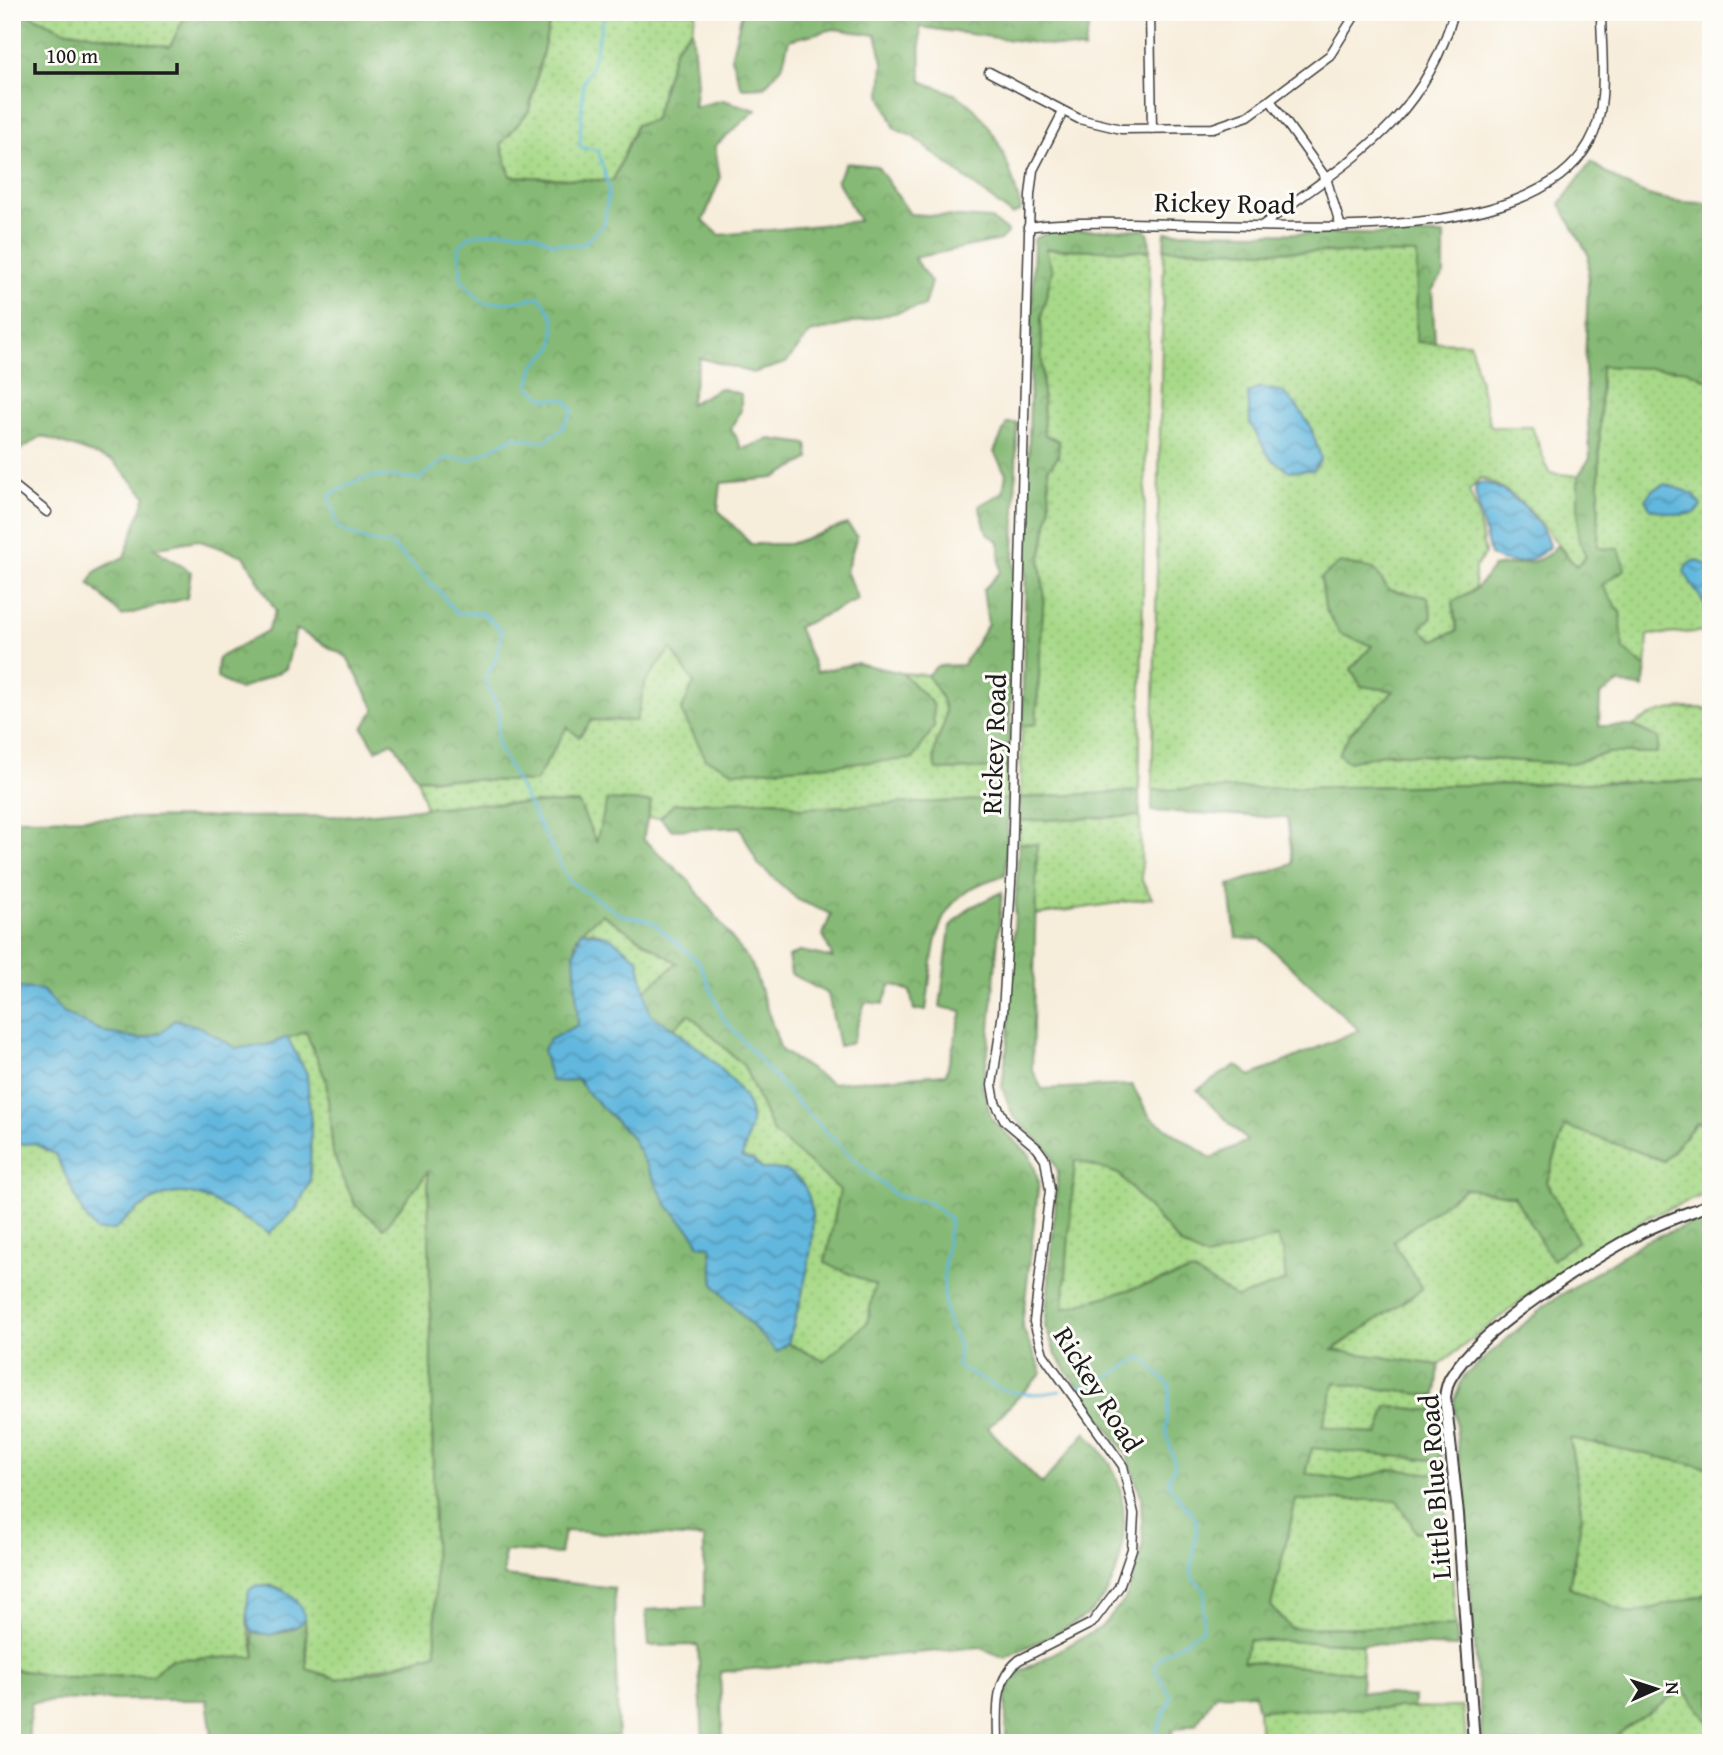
<svg xmlns="http://www.w3.org/2000/svg" width="1723" height="1755" font-family="'Gentium Book Plus',serif">
  <style>
    .grass { fill: url(#grass-dots); stroke: #627a52; stroke-width: 2 }
    .forest { fill: url(#forest-crowns); stroke: #506a48; stroke-width: 2; fill-rule: evenodd }
    .water { fill: url(#water-waves); stroke: #3f6a7d; stroke-width: 2 }
    .lines { fill: none; stroke-linecap: round; stroke-linejoin: round }
    .stream { stroke: #62b7de; stroke-width: 2.5 }
    .street-casing { stroke: #3d3b39; stroke-width: 11 }
    .secondary-casing { stroke: #3d3b39; stroke-width: 14 }
    .street { stroke: #fff; stroke-width: 8 }
    .secondary { stroke: #fff; stroke-width: 10 }
    .labels { text-anchor: middle; dominant-baseline: central; stroke-width: 6; stroke-linejoin: round; paint-order: stroke }
    .street-label { font-size: 28px; fill: #1c1c1c; stroke: #fdfcf7 }
  </style>
  <defs>
    <pattern id="grass-dots" width="8" height="8" patternUnits="userSpaceOnUse" patternTransform="scale(1.75)"><rect width="8" height="8" fill="#a7d988"/><path d="M2 2h.1M6 6h.1" fill="none" stroke="#8fba75" stroke-width="1.8" stroke-linecap="round"/></pattern>
    <pattern id="forest-crowns" width="20" height="18" patternUnits="userSpaceOnUse" patternTransform="scale(1.75)"><rect width="20" height="18" fill="#85b974"/><path d="M2 6a3 3 0 1 1 6 0M12 15a3 3 0 1 1 6 0" fill="none" stroke="#729e64"/></pattern>
    <pattern id="water-waves" width="16" height="10" patternUnits="userSpaceOnUse" patternTransform="scale(1.75)"><rect width="16" height="10" fill="#62b7de"/><path d="M0 5q4-4 8 0t8 0" fill="none" stroke="#5094b3"/></pattern>
  </defs>
  <rect width="100%" height="100%" fill="#fdfcf7"/>
  <filter id="ink" filterUnits="userSpaceOnUse"><feTurbulence type="fractalNoise" baseFrequency=".0143" numOctaves="2"/><feDisplacementMap in="SourceGraphic" scale="14" xChannelSelector="R" yChannelSelector="G"/><feConvolveMatrix kernelMatrix="1 2 1 2 8 2 1 2 1" color-interpolation-filters="sRGB"/></filter>
  <filter id="wash" filterUnits="userSpaceOnUse"><feTurbulence type="fractalNoise" baseFrequency=".00686" numOctaves="4" result="noise"/><feDisplacementMap in="SourceGraphic" scale="28" xChannelSelector="R" yChannelSelector="G"/><feGaussianBlur stdDeviation="1.57" result="paint"/><feColorMatrix in="noise" values="0 0 0 0 0 0 0 0 0 0 0 0 0 0 0 0 0 1.4 0 .05"/><feComposite in="paint" operator="in"/></filter>
  <g filter="url(#wash)">
    <rect width="100%" height="100%" fill="#f7eddb"/>
    <path class="grass" d="M23 12H187L170 47 63 30Z
      M552 12H696L692 29 675 48 654 120 636 125 613 181 511 176 501 144 529 111Z
      M1045 249 1150 251 1139 791 1020 798 1022 726 1036 724 1044 591 1040 563 1050 509 1048 469 1058 456 1059 441 1044 434 1041 318 1052 271Z
      M1164 249 1418 254 1416 342 1470 343 1491 427H1532L1549 473 1578 476V536L1586 556 1576 566C1547 533 1524 492 1480 478L1469 491 1477 510 1485 554 1475 568V588L1453 602 1457 631 1434 640 1420 629 1414 596 1389 590 1372 646 1351 669 1361 685 1395 691 1351 732 1349 762 1387 753 1569 764 1608 753H1656L1658 738 1633 726C1656 708 1682 706 1711 709V781L1152 790Z
      M1601 365 1686 370 1711 382V631L1648 635 1646 668 1623 649 1620 612 1602 585 1598 548Z
      M671 647 694 683 933 704 902 673 927 675C968 728 926 726 936 770L1009 768 1008 799 800 808 777 800 674 804 660 818H648L651 802 596 844 578 803 470 804 426 808 417 778 535 782 567 727 592 720 636 721 645 683Z
      M1140 816 1142 881 1152 898 1035 915 1037 845 1019 843 1020 821Z
      M601 914 677 963 643 992 638 958 594 931H581Z
      M689 1014 744 1066 773 1132 841 1190 825 1262 876 1285 867 1323 824 1362 788 1343 802 1295 811 1242 762 1170 753 1160 742 1158C745 1146 752 1127 751 1116 749 1088 695 1047 674 1028Z
      M306 1031 326 1080 333 1154 428 1171 436 1653 338 1679 307 1669C306 1639 312 1605 281 1589 269 1583 260 1583 249 1590L247 1622 255 1657 171 1659 152 1675 64 1678 12 1669V1145L33 1143 56 1155 84 1215 114 1230C180 1166 203 1197 270 1233L307 1074 287 1037Z
      M1711 1120V1192L1648 1217 1559 1271 1439 1365 1332 1351 1422 1289 1393 1241 1466 1188 1514 1196 1552 1259 1578 1241 1547 1182 1565 1125 1664 1161 1696 1123Z
      M1075 1160 1119 1174 1181 1245 1277 1237 1283 1251 1286 1281 1237 1298 1193 1271 1063 1309Z
      M1335 1383 1436 1396 1437 1411 1387 1406 1378 1435 1322 1427Z
      M1570 1438 1711 1468V1593L1631 1614 1569 1587 1582 1517Z
      M1312 1447 1442 1461 1444 1475 1393 1470 1351 1481 1305 1473Z
      M1296 1500H1397L1416 1532 1448 1528 1456 1626 1291 1628 1271 1606Z
      M1248 1640 1363 1644 1362 1673 1243 1661Z
      M1684 1689 1711 1725V1743H1605Z
      M1463 1707 1466 1743H1260L1258 1710Z"/>
    <path class="forest" d="M12 12H23L63 30 170 47 187 12H552L529 111 501 144 510 176 613 181 636 125 654 120 675 48 692 29 697 83 694 107 723 100 756 110 715 146 720 179 703 221 720 235 859 221 837 180 846 163 877 166 910 214 991 219 1008 232 1000 240 914 258 931 282 924 306 810 333 786 363 753 373 700 358 690 404 720 388 741 394V410L731 428 742 449 770 439 807 444 809 459 774 478 721 483 718 510 751 544H790L847 524 857 536 846 571 858 600 798 627 817 672 857 663 902 673 933 704 934 727 913 759 735 772 706 759 681 711 694 683 671 648 645 683 636 721 592 720 579 737 567 727 535 782 417 778 393 742 376 750 363 728 375 709 347 657 296 629 286 669 239 690 217 678 218 658 267 631 276 611 244 556 197 540 154 548 191 572 187 598 122 616 89 583 96 571 124 557 146 496 113 461 42 436 12 455Z
      M742 12H1092L1084 50 920 27 921 81C932 86 946 90 956 95 995 117 1012 170 1021 210L1012 215 912 136 895 129 881 95 883 62 876 35 834 29 789 40 782 67 764 87 742 88 731 58Z
      M1591 162C1633 193 1658 204 1711 203V382L1686 370 1601 366 1598 548 1619 549 1625 569 1602 585 1620 612 1623 649 1646 668 1643 688 1619 683 1600 695 1599 726H1633L1659 738 1657 753H1608L1569 764 1387 753 1349 762 1338 754 1351 732 1394 691 1361 686 1351 669 1372 646 1340 634 1325 608 1321 578 1340 563 1374 569 1389 590 1428 597 1432 617 1420 629 1434 640 1457 631 1453 602 1476 589 1493 567C1518 562 1540 568 1557 545L1576 566 1586 557 1578 537V476L1590 458 1585 365 1589 256 1560 204Z
      M1145 229 1149 235 1150 251 1046 249 1052 271 1041 318 1044 434 1059 441 1058 457 1048 469 1050 509 1040 563 1044 591 1036 724 1022 726 1034 239 1052 231Z
      M1165 232 1444 235V274L1432 290 1435 343 1416 342 1417 254 1164 249Z
      M1007 423H1017L1009 768 936 770C926 726 968 728 927 675L937 666 963 665 988 624 983 590 1000 572 999 542 987 533 979 506 1003 492 1006 474 994 452Z
      M1711 781V1120L1696 1123 1664 1161 1565 1126 1547 1182 1578 1241 1552 1260 1514 1196 1466 1188 1393 1241 1422 1289 1332 1350 1439 1365 1436 1396 1335 1383 1322 1426 1378 1435 1387 1406 1437 1411 1442 1461 1312 1448 1305 1473 1351 1481 1393 1469 1444 1475 1448 1528 1416 1532 1397 1500H1296L1271 1606 1291 1628 1456 1626 1458 1647 1249 1640 1243 1661 1362 1673 1361 1691 1414 1697V1708L1258 1710 1254 1693 1215 1695 1196 1724 1172 1730 1174 1743H1006V1691L1016 1674 1100 1628 1126 1598 1143 1544 1141 1496 1127 1455 1057 1357 1045 1326 1058 1172 1050 1152 1013 1116 1002 1087 1008 1038 1019 843 1037 844 1032 1070 1042 1089 1132 1085 1150 1117 1211 1158 1247 1141 1197 1090 1236 1065 1251 1076 1359 1030 1261 939 1236 938 1229 885 1293 864 1287 818 1152 811V790ZM1075 1160 1119 1174 1181 1245 1207 1258 1277 1237 1283 1251 1286 1281 1237 1298 1193 1271 1063 1309Z
      M1139 791 1140 816 1020 821V798Z
      M1008 799 1006 872 1004 876C928 894 936 945 926 1010H914L910 991 891 984 883 1004 865 1002 852 1043 839 1046 828 994 791 974 788 957 801 951 833 958 823 935 831 914 798 900 758 864 740 827 672 830 660 818 674 804 777 800 800 808Z
      M607 800 651 802 643 839 689 881 752 965 781 1050 831 1083 946 1074 962 1011 940 1007 950 927 969 908 1002 892 988 1052 982 1085 992 1120 1030 1155 1039 1182 1022 1326 1042 1373 988 1428 1042 1484 1086 1432C1095 1444 1108 1458 1114 1471 1132 1511 1126 1583 1090 1612 1070 1629 1029 1645 1005 1658L979 1647 720 1672 723 1743H703L698 1645 649 1646 646 1610 704 1607V1538L564 1531 560 1554 504 1551V1576L614 1588 618 1736 551 1743H213L207 1700H68L31 1703 28 1743H12V1669L64 1678 152 1675 171 1659 255 1657 252 1632C271 1636 294 1635 305 1617L307 1669 338 1679 378 1671 436 1653 428 1172 384 1228 355 1205 333 1154 326 1080 306 1032 267 1045 236 1048 200 1027 162 1032 141 1039 106 1033 63 1013 42 990 14 989 12 819 342 816 470 804 579 803 596 842ZM602 914 677 963 643 992 649 1014 674 1028 689 1014 744 1066 773 1132 840 1190 825 1263 875 1285 867 1323 824 1361 788 1343 777 1352 714 1285 711 1246 699 1245 693 1233 668 1206 631 1136 587 1092 549 1040 578 1025 575 941 581 931Z
      M1711 1216V1468L1570 1438 1582 1517 1569 1587 1631 1614 1711 1593V1725L1684 1689 1605 1743H1483L1454 1400 1464 1376 1547 1304 1643 1242Z"/>
    <path class="water" d="M1261 387 1283 392 1296 405 1310 425 1321 458 1314 470 1289 471 1270 458 1250 423 1248 393Z
      M1483 483C1506 485 1547 523 1549 547 1532 564 1510 567 1490 555L1475 493 1476 485Z
      M1665 484 1694 494 1701 506 1695 513 1681 515 1651 509 1645 500 1652 490Z
      M1696 560 1711 567V614L1684 572 1687 564Z
      M581 931 608 936 638 958 650 1014C678 1030 748 1082 751 1116 753 1127 744 1146 742 1158L753 1160 762 1169C848 1161 801 1298 788 1343L777 1352 773 1348 714 1285 711 1246 699 1245 693 1233 668 1206 631 1136 587 1092 578 1079 563 1082 551 1081 543 1050 549 1040 578 1025 574 954Z
      M12 987 42 990 63 1013 106 1033 141 1039 162 1032 175 1019 200 1027 236 1048 267 1045 287 1037 307 1074 311 1125 310 1183 295 1210 269 1233C203 1197 179 1166 114 1230L96 1231 84 1215 56 1155 33 1143 12 1145Z
      M257 1585C279 1585 299 1595 305 1617L300 1625 271 1635 252 1632C245 1618 247 1605 249 1590Z"/>
    <g class="lines">
      <path class="stream" d="M605 12 592 65 583 83 580 147 598 150 609 189 604 224 582 245 552 243 531 232 501 231 469 236 459 247 461 279 483 303 513 302 540 297 554 318V346L534 366 529 387 545 399H565L573 410 561 430 543 442 513 437 470 460 447 458 419 479C378 475 365 472 329 496L338 528 367 541 391 545 440 592 456 613H483L502 631 496 657 485 681 499 710 497 744 569 881 621 915 651 921 699 962 723 1018 793 1098 851 1157 896 1196 929 1202 950 1219C946 1249 941 1283 946 1313 950 1337 964 1336 957 1365 994 1389 1016 1400 1060 1391
        M1077 1387 1095 1384 1142 1357 1170 1386 1166 1432 1175 1464 1168 1483 1197 1521 1191 1576 1205 1592 1202 1630 1163 1655 1154 1667 1171 1697 1152 1743"/>
    </g>
  </g>
  <g filter="url(#ink)">
    <g class="lines">
      <defs>
        <path id="street" d="M1150 12 1152 129
          M989 72 1079 119 1121 129 1213 128 1248 116 1270 100 1326 178 1341 227
          M1270 100 1330 55 1357 12
          M1263 225C1349 160 1423 123 1454 12
          M1028 227C1160 206 1515 275 1589 143 1610 107 1601 52 1601 12
          M12 484 47 512
          M998 1743C998 1712 993 1681 1019 1660L1092 1623 1119 1587 1132 1549 1134 1514 1123 1466 1043 1354 1034 1322 1050 1190 1045 1159 1037 1148 1005 1121 995 1102 992 1085 1003 1012 1012 867 1030 195 1033 170 1063 112"/>
        <path id="secondary" d="M1474 1743 1458 1514 1445 1397C1446 1390 1447 1383 1451 1377 1478 1330 1592 1258 1642 1232 1664 1221 1688 1213 1711 1204"/>
      </defs>
      <use href="#street" class="street-casing"/>
      <use href="#secondary" class="secondary-casing"/>
      <use href="#street" class="street"/>
      <use href="#secondary" class="secondary"/>
    </g>
  </g>
  <g class="labels">
    <g class="street-label">
      <text transform="translate(1225 202) rotate(1)">Rickey Road</text>
      <text transform="translate(993 744) rotate(-88)">Rickey Road</text>
      <text transform="translate(1099 1389) rotate(58)">Rickey Road</text>
      <text transform="translate(1434 1487) rotate(-94)">Little Blue Road</text>
    </g>
  </g>
  <rect width="1723" height="1755" fill="none" stroke="#fdfcf7" stroke-width="42"/>
  <g transform="translate(1656 1689) rotate(87)" stroke="#fdfcf7" stroke-width="5" paint-order="stroke">
  <path d="M0-5L12 26L0 18L-12 26Z" fill="#1c1c1c"/>
  <text y="-10" font-size="19" font-weight="bold" text-anchor="middle" fill="#1c1c1c">N</text>
  </g>
  <path d="M35 63v10h142v-10" fill="none" stroke="#1c1c1c" stroke-width="3.5"/>
  <text x="46" y="63" font-size="21" fill="#1c1c1c" stroke="#fdfcf7" stroke-width="5" paint-order="stroke">100 m</text>
</svg>
